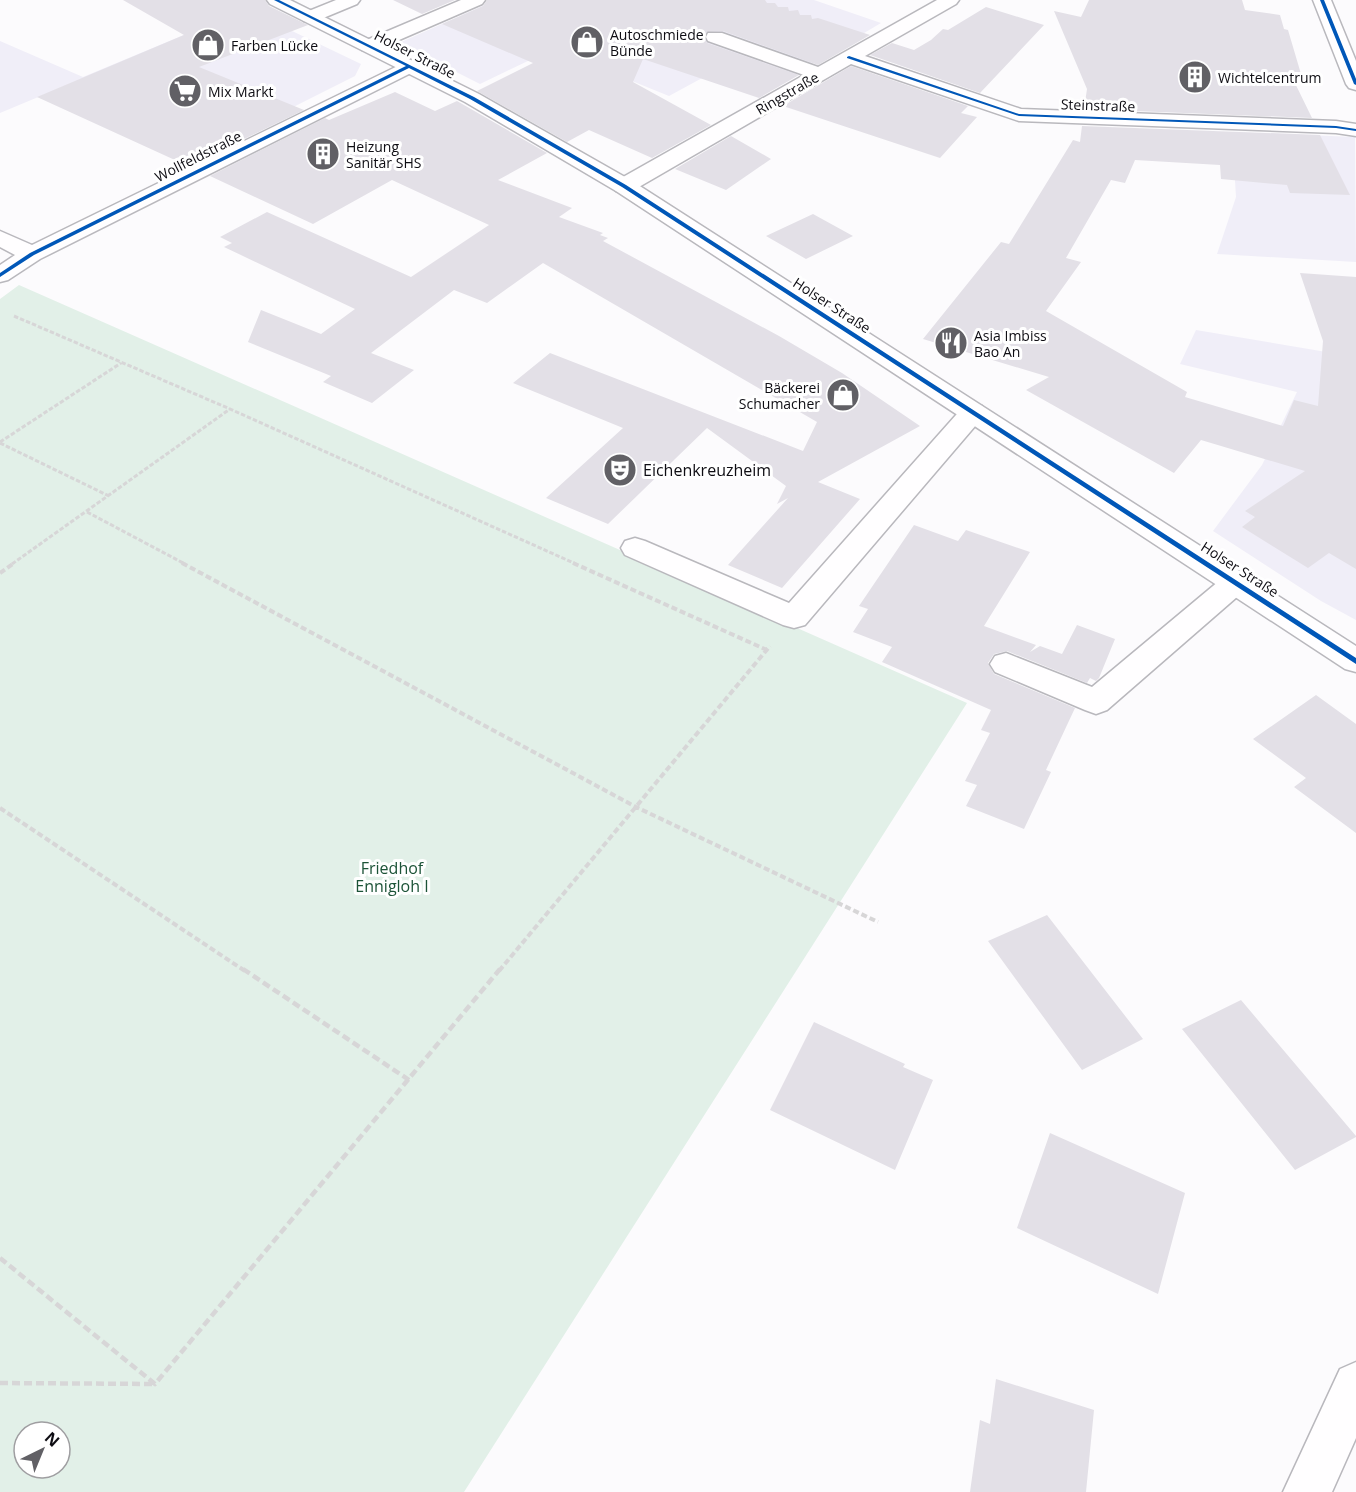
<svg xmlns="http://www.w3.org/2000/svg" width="1356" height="1492" font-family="'Open Sans',sans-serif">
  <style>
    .built { fill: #f0eef8 }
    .green { fill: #e2f0e8; fill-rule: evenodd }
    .building { fill: #e3e0e7 }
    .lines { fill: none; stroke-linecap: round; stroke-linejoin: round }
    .minor-casing { stroke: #b9b8bd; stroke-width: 3 }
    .major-casing { stroke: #b9b8bd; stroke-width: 3 }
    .path-far2 { stroke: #d7d6d7; stroke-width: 3; stroke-dasharray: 4.5 2; stroke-linecap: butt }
    .path-far1 { stroke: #d7d6d7; stroke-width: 4; stroke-dasharray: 6 3; stroke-linecap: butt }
    .path { stroke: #d7d6d7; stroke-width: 4.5; stroke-dasharray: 8 4; stroke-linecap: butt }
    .minor { fill: #fffeff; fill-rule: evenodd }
    .major { fill: #fffeff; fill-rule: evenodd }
    .cycleway-casing { stroke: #fff; stroke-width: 3 }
    .cycleway { fill: #0057b8; fill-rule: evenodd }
    .labels { text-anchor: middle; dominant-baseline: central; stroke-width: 6; stroke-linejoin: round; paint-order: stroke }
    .far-poi-label { font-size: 14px; fill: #0e0d13; stroke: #fff; text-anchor: start }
    .far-street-label { font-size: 14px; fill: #0e0d13; stroke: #fff }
    .poi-label { font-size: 16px; fill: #0e0d13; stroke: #fff; text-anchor: start }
    .park-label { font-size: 16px; fill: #1c5337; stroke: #fff }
  </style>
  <rect width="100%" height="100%" fill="#fcfbfd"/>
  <path class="built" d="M496 0H814L881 23 790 77 739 58 669 96 553 49 480 84 399 43Z
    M246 9 361 64 355 76 220 144 79 80 0 113V41L83 77Z
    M1232 132 1355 137 1356 262 1217 254 1236 197Z
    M1196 330 1356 357V620L1321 601 1213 531 1262 465 1297 392 1180 364Z"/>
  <path class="green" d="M19 285 967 703 464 1492H0V299ZM24 1432H60V1468H24Z"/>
  <path class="building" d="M123 0H265L269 6 308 25 199 67 304 110 188 166 37 97 184 35Z
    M393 0H455L422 14Z
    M487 0H765L767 3H775L778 7H788L789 11 798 10 800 15H811L812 19 818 18 870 35 818 65 723 31 706 32 704 38 707 43 799 75 759 98 643 59 633 82 711 125 652 158 589 130 567 142 477 91 533 63 442 24 483 6Z
    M1089 0H1242L1245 10 1280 15 1284 29 1288 30 1301 74H1297L1299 77H1292L1312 118 1084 109 1087 89 1054 11 1081 17Z
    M986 7 1044 25 980 93 870 55 892 43 914 50 931 40 943 29 948 30Z
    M851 66 968 106 961 113 977 117 940 158 783 106Z
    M395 92 435 111 457 101 547 153 498 180 572 208 559 217 603 233 600 235 608 238 603 241 779 336 842 373 920 426 818 482 860 499 782 588 728 565 788 498 777 504 786 486 707 428 608 524 546 498 623 428 513 383 550 353 803 451 817 422 543 263 487 303 454 290 371 353 414 370 372 403 323 382 331 376 248 342 261 310 321 334 355 309 224 247 232 243 220 237 267 212 411 277 489 225 392 180 313 224 210 176 325 118 329 120Z
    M1082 126 1320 135 1350 195 1290 193 1287 185 1221 179 1220 165 1135 160 1125 183 1111 180 1066 258 1081 262 1046 311 1187 392 1185 397 1283 426 1294 400 1318 406 1323 341 1300 273 1356 277V569L1329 553 1308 568 1242 527 1255 517 1245 511 1305 471 1201 440 1174 473 1026 390 1049 377 923 339 1001 242 1009 244 1073 140 1080 142Z
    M731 136 771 159 726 190 675 169Z
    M813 214 853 236 806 259 766 236Z
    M914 525 958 541 966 530 1030 552 984 626 1036 645 1030 652 1040 646 1062 654 1077 625 1115 639 1099 678 1096 681 1090 678 1087 683 1007 651 994 654 988 663 994 674 1075 708 1046 770 1051 772 1024 829 966 806 977 785 965 781 990 733 981 730 991 710 882 662 892 647 853 632 868 609 859 606Z
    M1316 695 1356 724V833L1294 787 1306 778 1253 739Z
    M1047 915 1143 1039 1082 1070 988 941Z
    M1241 1000 1356 1136V1137L1295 1170 1182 1029Z
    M814 1022 905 1064 903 1067 933 1080 895 1170 770 1110Z
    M1050 1133 1185 1193 1158 1294 1017 1228Z
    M996 1379 1094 1410 1086 1492H970L980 1420 990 1424Z"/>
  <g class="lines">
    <defs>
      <path id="minor" d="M336 0H360L357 4 316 21H304L301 17 304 13Z
        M461 0H485L482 4 376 50H362L360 46 362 42Z
        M937 0H959L956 4 865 56 1021 109 1336 121 1356 124V136L1336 133 1019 121 851 64 632 191 624 192 616 191 613 186 616 181 804 75 708 41 706 37 708 33H722L818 67Z
        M1313 0H1331L1356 61V90L1349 88 1346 84Z
        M410 60 417 62 420 66 417 70 40 259 8 280 0 282V265L15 255 0 247V231L32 245Z
        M973 404 982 406 986 412 982 418 805 625 794 628 783 625 625 555 621 548 625 541 635 538 645 541 789 603 964 406Z
        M1235 573 1245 576 1250 583 1245 590 1107 710 1096 714 1085 710 995 672 990 664 995 656 1006 653 1092 687 1225 576Z
        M1356 1362V1438L1332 1492H1283L1340 1369Z"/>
      <path id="major" d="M267 0H290L479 94 632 181 1356 646V672L1345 669 616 191 465 102 270 4Z"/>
    </defs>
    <use href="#minor" class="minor-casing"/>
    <use href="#major" class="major-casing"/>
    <path class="path-far2" d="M14 316 230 409
      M0 442 121 363
      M0 443 109 496
      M87 512 185 564
      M12 564 230 409 576 564"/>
    <path class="path-far1" d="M182 563 636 807 878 922
      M573 563 767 650
      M0 573 14 563
      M0 808 245 971
      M499 971 770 646"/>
    <path class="path" d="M243 969 409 1080
      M0 1258 155 1384 500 969
      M0 1383 155 1384"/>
    <use href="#minor" class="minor"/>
    <use href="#major" class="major"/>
    <defs>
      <path id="cycleway" d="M274 0H279L474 97 626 185 1356 658V664L622 187 470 99 409 68 34 255 0 277V273L30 253 406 66Z
        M1320 0H1324L1356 79V85L1354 84Z
        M849 56 1019 114 1336 126 1356 129V131L1336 128 1019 116 847 58V57Z"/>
    </defs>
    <use href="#cycleway" class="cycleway-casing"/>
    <use href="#cycleway" class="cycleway"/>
  </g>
  <defs>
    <symbol id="shop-disc" viewBox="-11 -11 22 22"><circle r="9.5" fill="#616065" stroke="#fff"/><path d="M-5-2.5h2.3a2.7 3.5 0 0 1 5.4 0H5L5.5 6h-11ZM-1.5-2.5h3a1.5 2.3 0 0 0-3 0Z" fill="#fff"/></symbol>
    <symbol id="building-disc" viewBox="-11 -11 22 22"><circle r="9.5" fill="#616065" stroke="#fff"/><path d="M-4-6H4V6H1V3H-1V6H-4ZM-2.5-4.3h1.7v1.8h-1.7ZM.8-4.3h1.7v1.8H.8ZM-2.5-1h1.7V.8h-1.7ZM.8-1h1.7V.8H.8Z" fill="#fff"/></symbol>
    <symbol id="supermarket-disc" viewBox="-11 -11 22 22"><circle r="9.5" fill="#616065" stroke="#fff"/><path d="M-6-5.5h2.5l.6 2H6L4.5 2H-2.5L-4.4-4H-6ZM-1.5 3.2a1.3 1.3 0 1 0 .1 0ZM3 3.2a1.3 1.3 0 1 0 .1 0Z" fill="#fff"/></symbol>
    <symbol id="restaurant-disc" viewBox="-11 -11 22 22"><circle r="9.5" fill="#616065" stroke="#fff"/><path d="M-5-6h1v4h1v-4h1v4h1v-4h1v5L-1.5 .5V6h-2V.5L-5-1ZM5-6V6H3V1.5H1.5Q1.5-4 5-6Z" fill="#fff"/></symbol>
    <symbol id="theatre-disc" viewBox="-11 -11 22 22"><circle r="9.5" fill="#616065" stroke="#fff"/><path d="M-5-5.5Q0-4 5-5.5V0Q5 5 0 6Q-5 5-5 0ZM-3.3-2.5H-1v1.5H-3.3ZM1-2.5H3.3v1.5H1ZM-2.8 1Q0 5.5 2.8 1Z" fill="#fff"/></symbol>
  </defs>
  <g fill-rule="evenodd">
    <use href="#shop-disc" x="568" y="23" width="38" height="38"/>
    <use href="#shop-disc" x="189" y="26" width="38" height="38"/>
    <use href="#building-disc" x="1176" y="58" width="38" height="38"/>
    <use href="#supermarket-disc" x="166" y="72" width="38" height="38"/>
    <use href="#building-disc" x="304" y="135" width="38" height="38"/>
    <use href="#restaurant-disc" x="932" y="324" width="38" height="38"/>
    <use href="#shop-disc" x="824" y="376" width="38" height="38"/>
    <use href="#theatre-disc" x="601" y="451" width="38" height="38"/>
  </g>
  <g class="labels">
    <g class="far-poi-label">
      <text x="610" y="34">Autoschmiede<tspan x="610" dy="16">Bünde</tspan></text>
      <text x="231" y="45">Farben Lücke</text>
      <text x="1218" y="77">Wichtelcentrum</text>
      <text x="208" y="91">Mix Markt</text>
      <text x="346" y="146">Heizung<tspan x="346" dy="16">Sanitär SHS</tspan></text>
      <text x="974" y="335">Asia Imbiss<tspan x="974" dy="16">Bao An</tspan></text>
      <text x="820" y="387" text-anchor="end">Bäckerei<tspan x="820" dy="16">Schumacher</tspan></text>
    </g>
    <g class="far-street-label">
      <text transform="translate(415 54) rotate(27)">Holser Straße</text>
      <text transform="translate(787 93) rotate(-30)">Ringstraße</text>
      <text transform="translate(1098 105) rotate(2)">Steinstraße</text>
      <text transform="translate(198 156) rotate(-27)">Wollfeldstraße</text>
      <text transform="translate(832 305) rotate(33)">Holser Straße</text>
      <text transform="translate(1240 569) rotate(33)">Holser Straße</text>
    </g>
    <g class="poi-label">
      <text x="643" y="470">Eichenkreuzheim</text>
    </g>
    <g class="park-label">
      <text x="392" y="868">Friedhof<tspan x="392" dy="18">Ennigloh I</tspan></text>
    </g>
  </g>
  <g transform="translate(42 1450) rotate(43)"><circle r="28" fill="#ffffff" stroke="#9f9ea1" stroke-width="1.5"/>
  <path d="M0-4.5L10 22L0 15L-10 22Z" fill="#616065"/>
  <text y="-9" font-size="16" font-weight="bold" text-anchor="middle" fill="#0e0d13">N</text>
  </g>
</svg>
